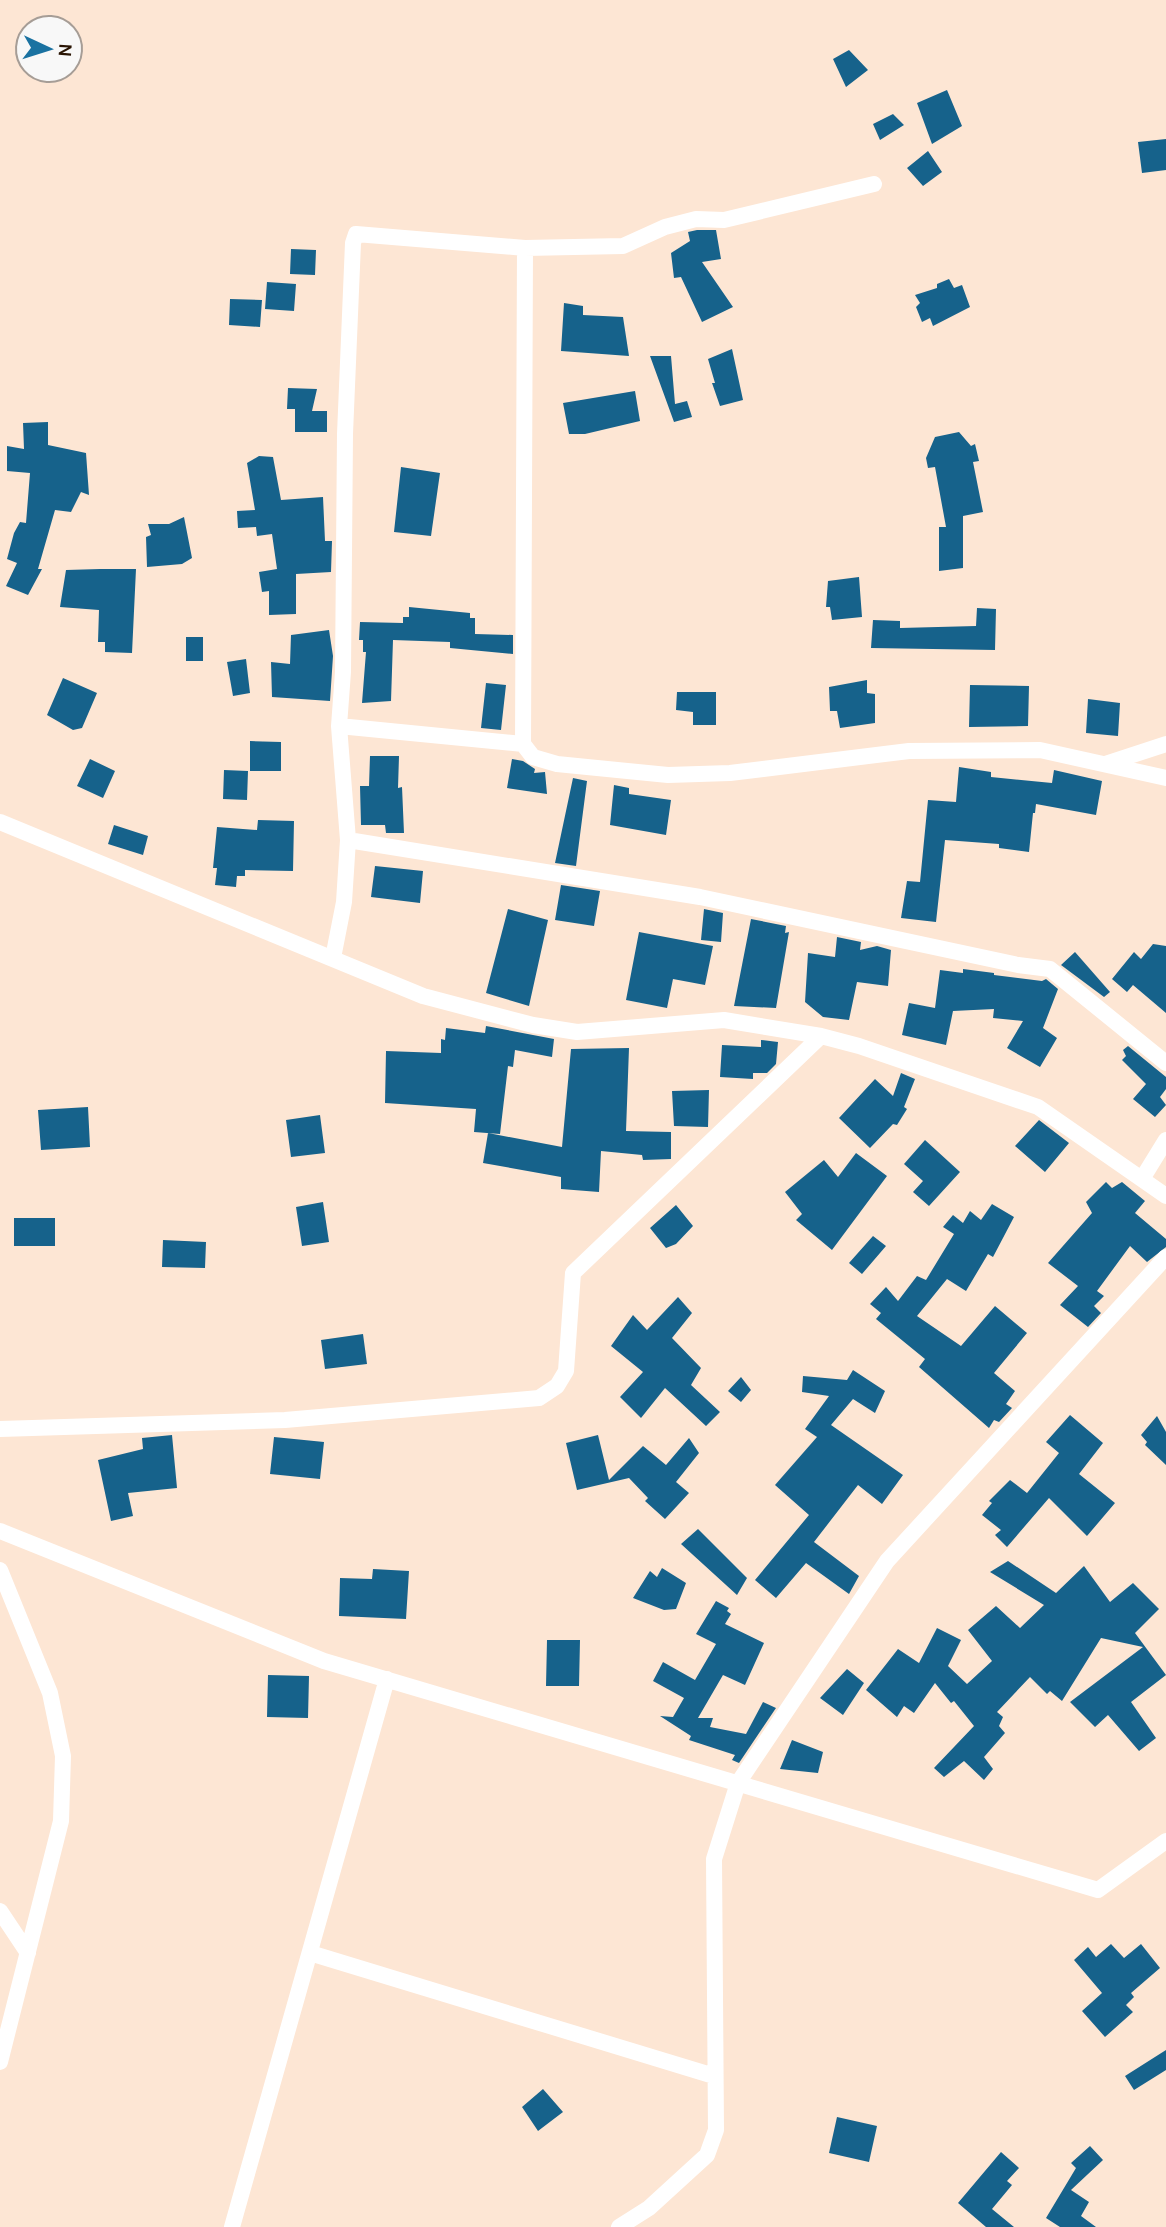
<svg xmlns="http://www.w3.org/2000/svg" width="1166" height="2227" font-family="Karla,sans-serif">
  <style>
    .building { fill: #16628b }
    .lines { fill: none; stroke-linecap: round; stroke-linejoin: round }
    .street { stroke: #fff; stroke-width: 16 }
  </style>
  <rect width="100%" height="100%" fill="#fde6d4"/>
  <path class="building" d="M849 50 868 70 846 87 833 59Z
    M947 90 962 126 932 144 917 103Z
    M893 114 904 125 880 140 873 124Z
    M1166 139V170L1142 173 1138 142Z
    M928 151 942 172 923 186 907 168Z
    M697 230H716L721 259 702 262 733 307 702 322 681 277 674 278 671 253 690 241 688 232Z
    M291 249 316 250 315 275 290 274Z
    M949 279 954 288 962 285 970 307 933 326 930 318 922 322 916 307 920 303 915 295 937 288V284Z
    M267 282 296 284 294 311 265 309Z
    M230 299 262 300 260 327 229 325Z
    M564 303 583 306V315L623 317 629 356 561 351Z
    M732 349 743 400 720 406 712 383H715L708 359Z
    M650 356H671L675 404 687 401 692 417 674 422Z
    M288 388 317 389 312 411H327V432H295V409H287Z
    M635 391 640 421 585 434H569L563 403Z
    M48 422V445L86 453 89 495 81 492 71 512 55 510 38 569H42L28 595 6 586 17 563 7 559 14 533 20 522 26 523 30 473 7 471V446L24 449 23 423Z
    M959 432 971 446 975 444 979 461 973 462 983 512 963 516V568L939 571V527H946L935 467 928 468 926 458 935 437Z
    M259 456 273 457 281 500 323 497 325 541H332L331 572 296 574V614L269 615V591L262 592 259 572 277 569 272 534 257 536 256 527 238 528 237 511 255 510 247 463Z
    M401 467 440 473 431 536 394 532Z
    M184 517 192 558 182 564 147 567 146 537 151 535 148 524H169Z
    M100 569H136L132 653 105 652V642H98L99 610 60 607 66 570Z
    M859 577 862 617 832 620 830 607H826L828 581Z
    M409 607 470 613V618H475V634L513 635V654L450 648V642L393 640 391 701 362 703 366 652H363V640H359L360 622 403 623V617H409Z
    M977 608 996 609 995 650 871 648 873 620 900 621V628L976 626Z
    M329 630 333 656 330 701 272 697 271 662 290 664 291 635Z
    M186 637H203V661H186Z
    M246 659 250 693 233 696 227 662Z
    M63 678 97 693 82 728 73 730 47 715Z
    M867 680V693L875 694V723L840 728 837 711H830L829 687Z
    M486 683 506 685 501 730 481 728Z
    M970 685 1029 686 1028 726 969 727Z
    M677 692H716V725H693V712L676 710Z
    M1088 699 1120 703 1118 736 1086 733Z
    M250 741 281 742V771H250Z
    M370 756H399L398 788 402 787 404 833H386L385 825H361L360 786H369Z
    M90 759 115 771 103 798 77 786Z
    M512 759 523 761 535 769 534 773 545 772 547 794 507 788Z
    M959 767 991 772V777L1052 783 1054 770 1102 781 1096 815 1036 804 1035 813H1033L1029 852 999 848V844L945 840 936 922 901 918 907 881 920 882 928 800 956 802Z
    M224 770 248 771 247 800 223 799Z
    M573 778 587 781 576 866 555 863Z
    M614 785 629 788V794L671 800 666 835 610 825Z
    M258 820 294 821 293 871 245 870V876H237L236 887 215 885 217 868H213L217 827 257 830Z
    M114 825 148 836 143 855 108 844Z
    M375 866 423 871 420 903 371 897Z
    M561 885 600 891 594 926 555 920Z
    M508 909 548 920 529 1006 486 993Z
    M704 909 723 913 721 942 701 940Z
    M751 919 786 926 785 933 789 932 776 1008 734 1006Z
    M639 932 713 946 705 985 673 979 667 1008 626 1000Z
    M837 937 861 942 860 950 877 946 891 950 888 986 857 982 849 1020 823 1017 805 1002 808 953 835 957Z
    M1153 944 1166 946V1013L1133 985 1127 992 1112 979 1134 952 1141 959Z
    M1075 952 1110 992 1104 997 1061 965Z
    M963 969 994 973V975L1042 981 1046 979 1058 989 1043 1028 1057 1038 1040 1067 1007 1048 1023 1021 993 1018 994 1009 953 1011 946 1045 902 1035 909 1003 935 1008 940 970 963 973Z
    M486 1026 554 1039 552 1057 515 1050 513 1067 508 1066 500 1134 474 1132 476 1109 385 1103 386 1051 441 1053V1039L445 1040 446 1028 485 1033Z
    M761 1040 778 1042 776 1064 767 1073H753V1079L720 1077 722 1045 761 1047Z
    M1128 1046 1166 1077V1089L1160 1097 1166 1105 1155 1117 1133 1099 1146 1084 1122 1060 1126 1056 1123 1050Z
    M629 1048 626 1131 671 1132V1159L643 1160 642 1155 601 1151 599 1192 561 1189V1177L483 1163 488 1133 562 1147 571 1049Z
    M901 1073 915 1079 904 1107 907 1109 897 1125 893 1124 870 1148 839 1118 875 1079 893 1096Z
    M709 1090 708 1127 674 1126 672 1091Z
    M88 1107 90 1147 41 1150 38 1110Z
    M320 1115 325 1153 291 1157 286 1120Z
    M1039 1120 1069 1143 1045 1172 1015 1146Z
    M925 1140 960 1172 929 1206 913 1192 923 1181 904 1164Z
    M856 1153 887 1176 832 1250 796 1220 802 1214 785 1192 824 1160 838 1177Z
    M1106 1182 1112 1188 1122 1182 1145 1201 1135 1213 1166 1239V1247L1147 1262 1130 1246 1097 1291 1104 1296 1094 1306 1101 1313 1088 1327 1060 1305 1078 1286 1048 1263 1092 1213 1086 1202Z
    M323 1202 329 1242 302 1246 296 1207Z
    M992 1204 1014 1217 993 1257 988 1254 966 1291 947 1279 917 1316 961 1346 995 1306 1027 1333 994 1373 1015 1391 1006 1404 1012 1408 999 1422 994 1420 989 1428 919 1367 925 1359 876 1319 881 1313 870 1304 886 1287 898 1301 917 1276 926 1280 954 1234 943 1227 953 1215 963 1223 970 1211 981 1220Z
    M676 1205 693 1226 676 1244 666 1248 650 1228Z
    M14 1218H55V1246H14Z
    M873 1236 886 1246 862 1274 849 1263Z
    M163 1240 206 1242 205 1268 162 1267Z
    M678 1297 692 1313 672 1338 701 1368 691 1385 720 1412 706 1426 665 1388 641 1418 620 1397 643 1372 611 1346 633 1315 647 1330Z
    M363 1334 367 1364 325 1369 321 1340Z
    M853 1370 885 1391 875 1413 853 1399 831 1425 903 1475 882 1504 858 1485 814 1542 859 1576 849 1594 806 1563 776 1598 755 1580 809 1515 775 1485 817 1437 805 1429 829 1396 802 1392 803 1376 847 1380Z
    M741 1377 751 1390 741 1402 728 1391Z
    M1070 1415 1103 1443 1079 1474 1115 1503 1087 1536 1049 1498 1007 1547 995 1535 1001 1530 982 1515 992 1503 989 1501 1010 1480 1027 1493 1059 1453 1046 1442Z
    M1157 1416 1166 1432V1465L1145 1445 1147 1442 1141 1435Z
    M172 1435 177 1488 128 1493 133 1516 111 1521 98 1460 143 1449 142 1438Z
    M598 1435 609 1480 643 1446 666 1465 689 1438 699 1453 676 1482 689 1493 665 1519 645 1501 648 1498 629 1478 577 1490 566 1443Z
    M274 1437 324 1442 320 1479 270 1474Z
    M698 1529 747 1578 737 1595 681 1544Z
    M1008 1561 1056 1593 1084 1566 1110 1602 1133 1583 1159 1609 1135 1633 1166 1675 1131 1702 1156 1738 1139 1751 1108 1715 1095 1727 1070 1702 1143 1647 1101 1638 1062 1701 1050 1691 1047 1694 1030 1677 997 1712 1003 1717 999 1726 1005 1733 984 1757 993 1769 984 1780 964 1761 944 1777 934 1768 974 1726 954 1701 951 1703 935 1683 914 1713 904 1706 897 1717 866 1690 898 1649 919 1663 937 1628 961 1640 948 1666 967 1684 992 1661 968 1630 996 1606 1020 1628 1044 1605 990 1572Z
    M662 1568 686 1583 676 1609 664 1610 633 1598 650 1571 657 1577Z
    M373 1569 409 1571 406 1619 339 1616 340 1578 372 1579Z
    M716 1601 729 1608 727 1611 731 1614 725 1624 764 1643 745 1685 723 1675 698 1718H713L710 1727 746 1734 763 1702 776 1708 739 1763 732 1760 735 1755 689 1740 691 1736 660 1716 673 1717 684 1698 653 1681 663 1662 695 1680 716 1644 696 1634Z
    M547 1640H580L579 1686H546Z
    M847 1669 864 1683 843 1715 820 1698Z
    M268 1675 309 1676 308 1718 267 1717Z
    M792 1740 823 1752 818 1773 780 1769Z
    M1111 1944 1124 1958 1141 1944 1160 1968 1131 1993 1134 1997 1126 2005 1133 2012 1105 2037 1082 2011 1102 1993 1074 1960 1088 1947 1096 1957Z
    M1166 2050V2070L1134 2090 1125 2076Z
    M543 2089 563 2112 538 2131 522 2107Z
    M837 2117 877 2126 869 2162 829 2153Z
    M1090 2146 1103 2160 1071 2190 1089 2202 1081 2216 1096 2227H1060L1046 2218 1076 2168 1071 2163Z
    M1001 2152 1019 2168 1007 2181 1012 2185 992 2209 1014 2227H986L958 2203Z"/>
  <g class="lines">
    <path class="street" d="M525 248 523 744 533 757 557 764 668 775 730 773 909 751 1040 750 1166 778
      M339 726 523 744
      M1105 764 1166 744
      M0 822 423 996 533 1025 577 1032 724 1020 821 1036 859 1046 1038 1107 1166 1196
      M348 840 700 897 1018 965 1050 969 1166 1063
      M333 958 344 902 348 840 339 726 343 672 345 434 353 243 356 234 525 248 623 246 665 227 696 219 724 220 874 184
      M1142 1179 1166 1140
      M0 1429 285 1420 539 1398 557 1386 566 1371 573 1273 821 1036
      M0 1531 324 1661 1098 1890 1166 1841
      M0 1570 50 1693 63 1756 61 1821 0 2062
      M0 1911 28 1953
      M310 1953 714 2076
      M232 2227 387 1679
      M619 2227 649 2208 707 2155 716 2130 714 1859 738 1783 887 1561 1166 1257"/>
  </g>
  <g transform="translate(49 49) rotate(94)"><circle r="33" fill="#f8f8f8" stroke="#a69d96" stroke-width="2"/>
  <path d="M0-5L12 26L0 18L-12 26Z" fill="#1a72a1"/>
  <text y="-10" font-size="19" font-weight="bold" text-anchor="middle" fill="#2a1504">N</text>
  </g>
</svg>
